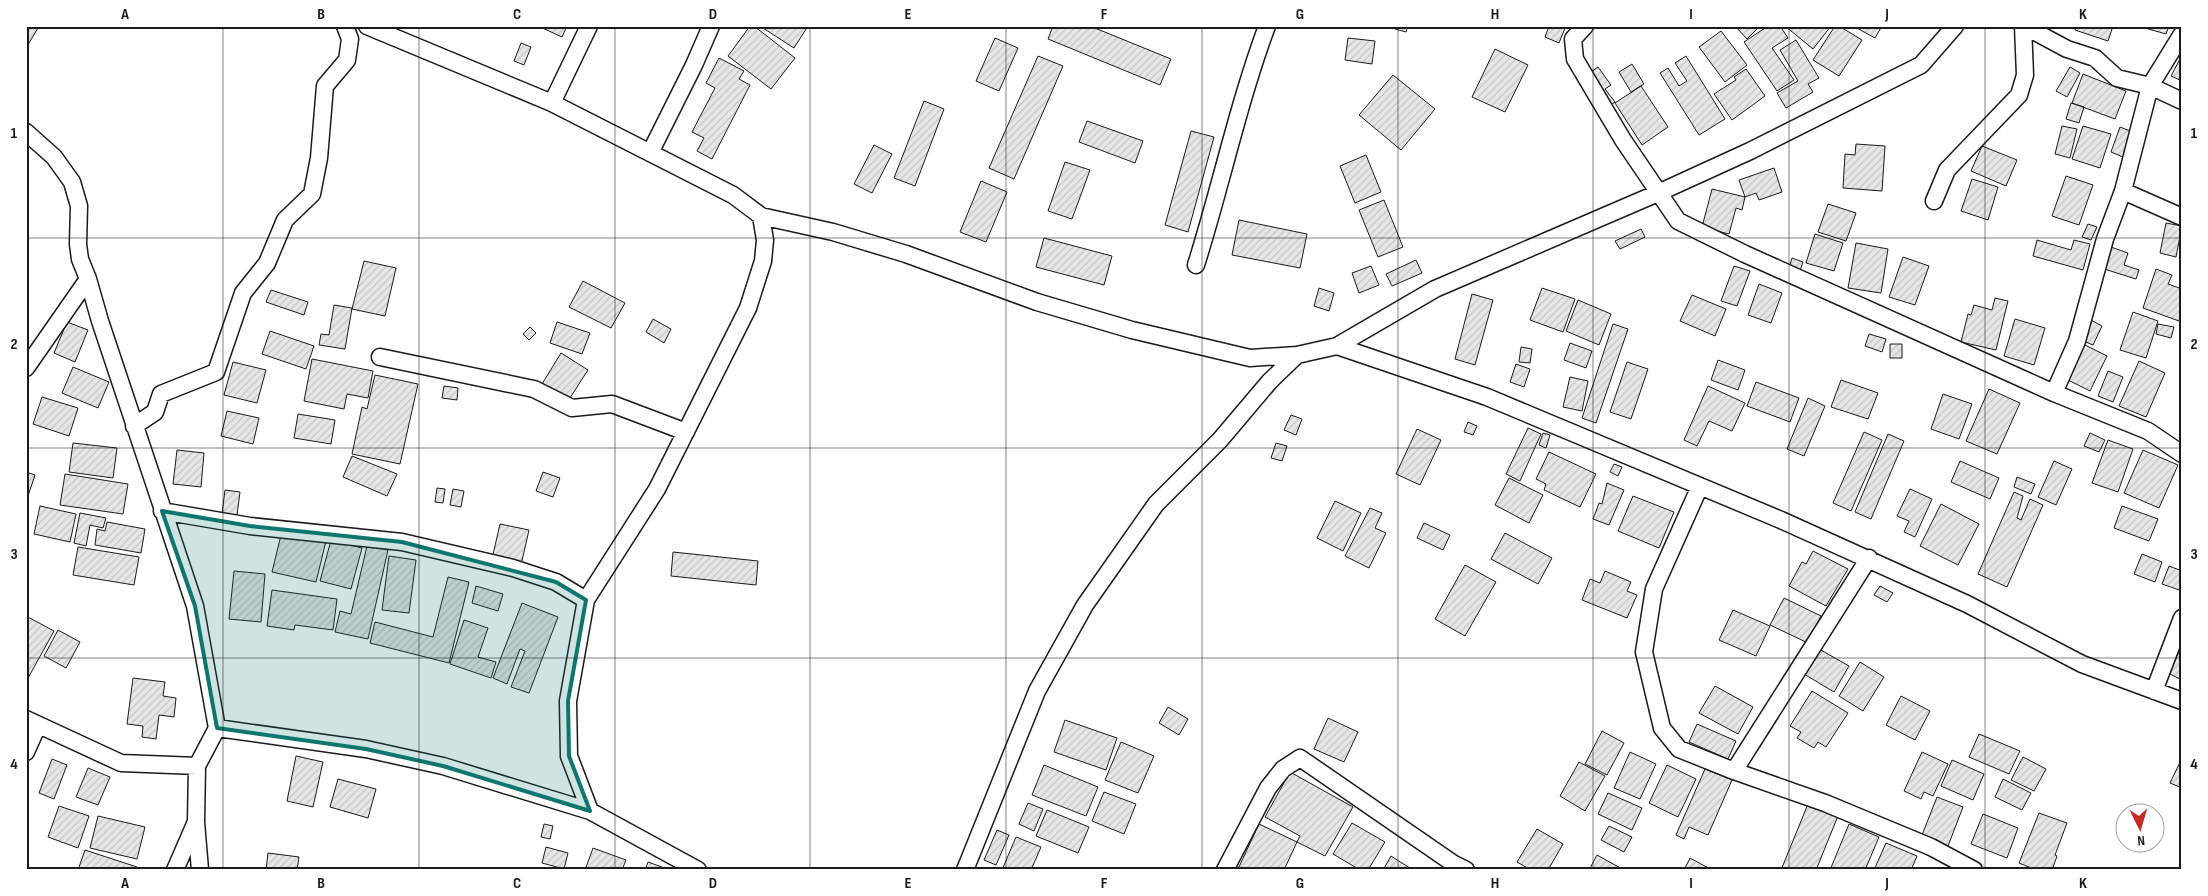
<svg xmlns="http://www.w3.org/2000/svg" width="2208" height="896" font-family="'Sofia Sans Condensed',sans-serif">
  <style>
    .building { fill: url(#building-hatch); stroke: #1a1a1a }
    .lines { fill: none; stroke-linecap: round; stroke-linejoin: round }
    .street-casing { stroke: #1a1a1a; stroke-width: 19 }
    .street { stroke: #fff; stroke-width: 16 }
    .marked { fill: #0f766e; fill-opacity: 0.2; stroke: #0f766e; stroke-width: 4; stroke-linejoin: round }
    .grid { fill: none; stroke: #1a1a1a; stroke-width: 1; stroke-opacity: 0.55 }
    .neatline { fill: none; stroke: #1a1a1a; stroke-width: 2 }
    .grid-label { font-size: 16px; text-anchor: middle; font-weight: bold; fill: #1a1a1a }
  </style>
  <defs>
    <pattern id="building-hatch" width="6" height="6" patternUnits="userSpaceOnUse" patternTransform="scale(1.25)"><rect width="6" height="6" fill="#e6e6e6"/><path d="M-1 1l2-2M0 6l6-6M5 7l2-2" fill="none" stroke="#c5c5c5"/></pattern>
  </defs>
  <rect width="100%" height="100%" fill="#fff"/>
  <path class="building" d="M26 26 38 28 26 48Z
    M538 26H567L562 37Z
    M750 26H754L795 58 771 89 728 56Z
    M765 26H808L794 48 763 28Z
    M1053 26H1090L1171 59 1160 85 1048 39Z
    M1396 26H1408L1406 32 1395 29Z
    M1549 26 1565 28 1559 43 1545 37Z
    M1735 26H1760L1747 39Z
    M1768 26H1780L1788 38 1772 48 1794 80 1777 91 1744 42Z
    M1785 26H1831L1813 49Z
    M1835 26H1839L1862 40 1839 76 1813 60Z
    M1853 26H1882L1875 38Z
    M2076 26H2113L2108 41 2075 30Z
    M2145 26H2169L2166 34 2145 28Z
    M1721 31 1747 65 1725 82 1699 47Z
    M995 38 1018 48 999 91 976 81Z
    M1348 38 1375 41 1372 64 1345 60Z
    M1796 40 1819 78 1808 84 1813 92 1786 108 1777 93 1798 81 1780 50Z
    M521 43 531 47 524 65 514 61Z
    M1495 49 1528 65 1505 112 1472 97Z
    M2182 55V81L2171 76Z
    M1038 56 1063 66 1014 179 989 168Z
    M1686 56 1725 119 1699 135 1660 73 1668 68 1679 86 1687 81 1675 63Z
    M719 58 744 71 739 79 750 85 712 159 697 151 704 138 692 132 715 88 706 83Z
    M1632 64 1644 84 1631 92 1619 72Z
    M1598 67 1611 85 1605 89 1615 102 1608 107 1585 76Z
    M2070 67 2080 73 2067 97 2056 91Z
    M1746 69 1765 96 1732 120 1714 94 1736 80 1734 77Z
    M2083 74 2126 91 2115 119 2072 103Z
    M1393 75 1435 109 1401 150 1359 115Z
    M1641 86 1668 127 1642 145 1615 103Z
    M924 101 944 109 915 186 894 178Z
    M2071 103 2084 107 2079 123 2066 119Z
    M1087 121 1143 141 1135 163 1079 142Z
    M2062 126 2077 129 2070 158 2055 154Z
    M2083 126 2111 134 2100 168 2072 159Z
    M2120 127 2133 132 2123 157 2111 152Z
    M1191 131 1214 137 1188 232 1165 225Z
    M1856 144 1885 146 1882 191 1843 188 1845 154 1855 155Z
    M874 145 892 154 872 193 854 184Z
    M1982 146 2017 160 2006 186 1971 171Z
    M1366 155 1381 192 1355 203 1340 166Z
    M1065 162 1090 170 1072 219 1048 211Z
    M1774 168 1782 192 1759 200 1756 193 1745 197 1739 180Z
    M2066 176 2093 185 2079 225 2052 216Z
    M1972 179 1998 187 1988 220 1961 211Z
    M981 181 1007 192 986 242 960 232Z
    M1712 189 1745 197 1742 210 1736 208 1729 234 1702 227Z
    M1384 200 1403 247 1378 257 1359 210Z
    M1828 204 1856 213 1846 241 1818 232Z
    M1239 220 1307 234 1300 268 1232 255Z
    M2166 223 2182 226 2176 257 2160 253Z
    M2088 224 2097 227 2091 240 2082 237Z
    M1641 229 1645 237 1620 249 1615 241Z
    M1815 234 1843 243 1834 271 1806 263Z
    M1044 238 1112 256 1104 285 1036 267Z
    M2037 240 2071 250 2074 240 2090 244 2083 270 2033 256Z
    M1856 243 1888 249 1881 293 1848 288Z
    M2108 246 2128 253 2124 265 2139 270 2136 279 2101 268Z
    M1903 257 1929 266 1915 305 1889 297Z
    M1792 258 1803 262 1800 271 1789 268Z
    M1416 260 1422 273 1392 286 1386 274Z
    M364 261 396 268 385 316 352 309Z
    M1371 266 1379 285 1359 293 1352 273Z
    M1734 266 1750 271 1737 306 1721 301Z
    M2156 269 2172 275 2168 284 2182 289V312L2179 321 2143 308Z
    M583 281 625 303 611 328 569 307Z
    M1759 284 1782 293 1771 323 1748 315Z
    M1319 288 1334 293 1329 311 1314 306Z
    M1542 288 1575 299 1563 332 1530 320Z
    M271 290 308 302 304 315 266 302Z
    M1472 294 1493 300 1475 365 1455 359Z
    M1692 295 1726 309 1715 336 1680 321Z
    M1995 298 2008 301 1996 350 1961 342 1968 314 1971 315 1974 305 1992 310Z
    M1578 300 1611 314 1599 345 1566 331Z
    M334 305 352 308 345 349 319 345 321 334 329 335Z
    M2133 312 2158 321 2146 358 2120 350Z
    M653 319 671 329 664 343 646 332Z
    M2015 319 2045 328 2034 365 2004 356Z
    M2091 320 2102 326 2093 345 2081 340Z
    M67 322 88 330 75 362 54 353Z
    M557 322 590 333 582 354 550 343Z
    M1613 324 1628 329 1596 423 1582 418Z
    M2158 324 2174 327 2171 338 2156 334Z
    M530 327 536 333 529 340 523 334Z
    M270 331 314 346 306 369 262 354Z
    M1869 334 1886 339 1882 352 1865 346Z
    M1570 343 1592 351 1586 368 1564 360Z
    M1890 344H1902V358H1890Z
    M2083 344 2107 356 2090 391 2066 379Z
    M1521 347 1532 349 1530 363 1519 362Z
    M561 353 588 370 568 401 542 384Z
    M312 359 373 371 368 398 347 394 344 409 304 401Z
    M1718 360 1745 370 1738 390 1711 380Z
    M2139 361 2165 373 2146 417 2119 406Z
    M233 362 266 370 257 403 224 395Z
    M1627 362 1648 369 1631 419 1610 412Z
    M1516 364 1530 369 1524 387 1510 382Z
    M73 367 109 382 98 408 62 393Z
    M2108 371 2123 377 2113 402 2098 396Z
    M375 375 418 384 400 464 352 454 362 407 367 409Z
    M1570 377 1588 381 1582 411 1563 407Z
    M1841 380 1878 393 1868 419 1831 407Z
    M1756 382 1799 398 1790 422 1747 406Z
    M444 386 458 388 457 400 442 398Z
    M1708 386 1745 403 1732 431 1709 421 1697 446 1684 440Z
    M1989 389 2020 403 1997 454 1966 441Z
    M1943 394 1972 404 1959 439 1931 429Z
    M42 397 78 408 69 436 33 424Z
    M1808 398 1825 406 1804 456 1787 449Z
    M227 411 259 418 253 444 221 436Z
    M298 414 335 420 331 444 294 438Z
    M1291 415 1302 419 1296 435 1284 430Z
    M1468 422 1477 426 1473 435 1464 432Z
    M1528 428 1541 434 1520 481 1506 474Z
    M1417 429 1441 440 1420 485 1396 474Z
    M1864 432 1882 440 1851 511 1833 503Z
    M1543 433 1550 435 1546 448 1539 445Z
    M2090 433 2105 440 2099 452 2084 446Z
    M1888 434 1904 441 1871 519 1855 512Z
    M2108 440 2133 449 2118 492 2092 483Z
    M73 443 117 448 113 478 69 472Z
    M1276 443 1287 446 1282 461 1271 458Z
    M177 450 204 453 201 487 173 484Z
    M2143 450 2178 465 2159 508 2124 493Z
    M1549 452 1596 474 1580 507 1544 490 1546 484 1536 479Z
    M352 456 397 474 387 496 343 477Z
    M1960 461 1999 478 1990 499 1951 482Z
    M2054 461 2072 469 2056 505 2038 497Z
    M1614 464 1622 467 1618 476 1610 472Z
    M26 472 35 475 26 502Z
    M543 472 560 478 553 497 536 491Z
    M65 474 128 484 123 514 60 505Z
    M2017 477 2035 484 2031 494 2014 487Z
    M1509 478 1543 495 1529 523 1495 505Z
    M1607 483 1624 490 1609 525 1593 519 1599 503 1602 504Z
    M437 488 445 489 443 503 435 502Z
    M453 489 464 491 461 507 450 505Z
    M1910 489 1932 499 1915 537 1904 532 1909 521 1897 516Z
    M225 490 240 492 237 515 222 514Z
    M2014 492 2023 496 2017 518 2021 520 2030 499 2043 505 2007 587 1978 574Z
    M1633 496 1674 512 1659 548 1618 531Z
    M1335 501 1361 513 1343 551 1317 538Z
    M1941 504 1979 524 1958 565 1920 546Z
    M40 506 76 514 70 542 34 534Z
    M2122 506 2158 519 2149 541 2114 528Z
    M1370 508 1382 513 1375 528 1386 533 1369 568 1345 556Z
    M80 513 106 518 103 528 90 525 86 546 74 543Z
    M107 522 145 529 141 553 95 545 97 529 105 531Z
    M1424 523 1450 535 1443 550 1417 538Z
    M500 524 529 530 521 565 492 559Z
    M282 531 326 541 316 582 272 572Z
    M1505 533 1552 558 1538 584 1491 559Z
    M331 540 362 548 351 589 320 581Z
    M367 546 388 550 368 639 335 632 340 611 351 614Z
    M78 547 139 557 134 585 73 575Z
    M1813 551 1848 569 1826 606 1789 586 1802 562 1806 564Z
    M673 552 758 561 756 585 671 576Z
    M2142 554 2162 562 2155 582 2134 574Z
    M389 556 416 560 409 613 382 610Z
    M1465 565 1496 582 1465 636 1435 619Z
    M2169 566 2182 571V591L2162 584Z
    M234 571 265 574 261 622 229 619Z
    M1605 571 1631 582 1627 591 1637 595 1627 618 1582 600 1590 579 1600 583Z
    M448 577 469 582 449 663 370 643 375 622 433 637Z
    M476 586 503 594 498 611 472 603Z
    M1880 586 1893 593 1887 602 1874 595Z
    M272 590 337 599 333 630 295 625 294 630 267 626Z
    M1784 598 1821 616 1808 643 1770 625Z
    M522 603 558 617 529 693 511 687 525 651 520 649 507 684 493 678Z
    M1733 610 1770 626 1756 656 1719 640Z
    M26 616 54 631 27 680 26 679Z
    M464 620 488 628 478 657 496 662 491 678 450 664Z
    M58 630 80 642 66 668 44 656Z
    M2182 646V680L2168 673Z
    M1819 649 1849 666 1834 692 1804 674Z
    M1860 662 1884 677 1863 711 1839 696Z
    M133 678 165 682 163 696 176 698 174 717 159 715 156 739 142 737 143 726 127 724Z
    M1715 686 1753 707 1738 734 1699 713Z
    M1812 691 1848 713 1826 747 1818 742 1814 748 1797 738 1801 732 1790 726Z
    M1901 696 1930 711 1915 740 1886 725Z
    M1168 707 1188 719 1179 735 1159 723Z
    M1328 718 1358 732 1344 762 1314 749Z
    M1065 720 1117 738 1106 770 1054 752Z
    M1697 724 1736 741 1728 759 1689 742Z
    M1602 731 1624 743 1607 775 1585 764Z
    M1979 734 2020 751 2009 774 1969 757Z
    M1121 742 1154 756 1138 793 1105 780Z
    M1630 752 1656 764 1640 799 1614 788Z
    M1922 752 1948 764 1933 796 1924 792 1921 799 1904 791Z
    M296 756 323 762 313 807 287 801Z
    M2023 757 2046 769 2034 791 2011 780Z
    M2182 758V788L2170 783Z
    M52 759 67 765 54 799 39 793Z
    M1952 760 1984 774 1973 800 1941 786Z
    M1579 762 1605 776 1585 811 1560 796Z
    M1044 765 1098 787 1086 816 1032 795Z
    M1667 765 1696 779 1678 817 1649 803Z
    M88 768 110 777 98 805 76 797Z
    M1705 769 1732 780 1708 835 1689 827 1684 839 1676 835Z
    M1290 772 1353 807 1325 856 1297 842 1300 836 1265 817Z
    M338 779 376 789 368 818 330 807Z
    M2003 779 2031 793 2022 810 1995 797Z
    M1104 792 1136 804 1124 834 1092 821Z
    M1608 793 1642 808 1632 830 1598 814Z
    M1937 797 1963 807 1948 846 1922 835Z
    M1028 803 1043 809 1034 831 1019 824Z
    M1808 804 1838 816 1816 870H1781Z
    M59 806 89 816 78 848 48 837Z
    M1047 810 1089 827 1078 853 1036 836Z
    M2039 813 2067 823 2055 855 2057 856 2052 870H2036L2019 863Z
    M1983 814 2018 828 2007 858 1971 844Z
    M98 816 145 827 137 859 90 848Z
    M1352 823 1385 842 1368 870H1360L1333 854Z
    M544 824 553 826 550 839 541 837Z
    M1259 824 1297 842 1284 870 1238 869Z
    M1849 824 1879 837 1865 870H1830Z
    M1609 826 1632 837 1624 852 1601 840Z
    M1537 829 1563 844 1548 870H1531L1517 862Z
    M997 830 1009 835 996 865 984 860Z
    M1016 837 1041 847 1031 870H1002Z
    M1886 843 1917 856 1911 870H1874Z
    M546 847 568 853 564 869 542 863Z
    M593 848 626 860 622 870H585Z
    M85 850 137 867 136 870H78Z
    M268 853 299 857 297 870H266Z
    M1597 855 1624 870H1589Z
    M1391 856 1413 870H1383Z
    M1690 858 1712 870H1684Z
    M648 862 670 870H645Z"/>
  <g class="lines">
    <defs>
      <path id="street" d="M367 26 552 103 733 195 761 216 833 232 906 254 1037 302 1132 330 1250 358 1297 355
        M1585 26 1573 39 1575 59 1623 140 1678 221 1745 254 2054 393 2148 431 2182 454
        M2024 26 2067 49 2095 58 2117 78 2150 86 2182 101
        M552 103 589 26
        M26 132 54 157 72 182 79 206 78 244 80 259 88 279 100 321 195 606 217 728 197 766 196 822 200 870
        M650 153 694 65 711 26
        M2123 191 2182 217
        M1934 201 1947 170 2019 95 2025 75 2023 26
        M1196 265C1221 186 1238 104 1267 26
        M1337 346 1487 397 1781 520 1967 604 2082 664 2182 701
        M380 357 534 389 572 408 612 404 686 432
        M26 368 88 279
        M2054 393 2077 341 2105 239 2123 191 2150 86 2182 34
        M134 426 155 412 161 394 216 372 243 293 267 263 285 220 312 194 319 158 325 86 347 60 350 39 345 26
        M1700 486 1654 589 1644 652 1662 728 1679 749 1734 771 1825 803 1931 847 1974 870
        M162 511 250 526 402 542 513 568 556 582 586 600
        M2154 691 2182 618
        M26 719 121 763 197 766
        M217 728 366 749 443 766 590 811
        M26 752 38 725
        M1734 771 1869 558
        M175 870 195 824
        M698 870 590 811 569 756 568 701 586 600 657 489 748 308 763 261 765 240 761 216
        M965 870 1037 691 1085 605 1156 504 1220 440 1270 381 1297 355 1337 346 1435 289 1658 193 1750 151 1921 65 1955 26
        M1225 870 1268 788 1283 769 1300 758 1454 864 1466 870"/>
    </defs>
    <use href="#street" class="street-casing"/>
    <use href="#street" class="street"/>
  </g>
  <path class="marked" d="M162 511 250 526 402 542 556 582 586 600 568 701 569 756 590 811 443 766 366 749 217 728 195 606Z"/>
  <path class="grid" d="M223 26V870M419 26V870M615 26V870M810 26V870M1006 26V870M1202 26V870M1398 26V870M1593 26V870M1789 26V870M1985 26V870M26 238H2182M26 448H2182M26 658H2182"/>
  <rect width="2208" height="896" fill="none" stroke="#ffffff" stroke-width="55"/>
  <g transform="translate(2140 828) rotate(175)"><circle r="24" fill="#ffffff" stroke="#a3a3a3"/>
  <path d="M0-4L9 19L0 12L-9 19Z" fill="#c62828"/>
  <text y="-8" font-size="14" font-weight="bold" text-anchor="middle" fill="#1a1a1a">N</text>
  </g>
  <rect x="28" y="28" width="2152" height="840" class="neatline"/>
  <g class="grid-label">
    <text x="125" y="19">A</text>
    <text x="321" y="19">B</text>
    <text x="517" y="19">C</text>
    <text x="713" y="19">D</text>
    <text x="908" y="19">E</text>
    <text x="1104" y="19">F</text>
    <text x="1300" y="19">G</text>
    <text x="1495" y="19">H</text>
    <text x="1691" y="19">I</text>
    <text x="1887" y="19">J</text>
    <text x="2083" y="19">K</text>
    <text x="14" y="138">1</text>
    <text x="2194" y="138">1</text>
    <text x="14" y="349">2</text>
    <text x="2194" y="349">2</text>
    <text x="14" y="559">3</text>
    <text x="2194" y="559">3</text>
    <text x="14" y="769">4</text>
    <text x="2194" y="769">4</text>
    <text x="125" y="888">A</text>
    <text x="321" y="888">B</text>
    <text x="517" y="888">C</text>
    <text x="713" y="888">D</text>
    <text x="908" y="888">E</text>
    <text x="1104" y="888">F</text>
    <text x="1300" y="888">G</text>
    <text x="1495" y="888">H</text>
    <text x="1691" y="888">I</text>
    <text x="1887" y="888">J</text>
    <text x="2083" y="888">K</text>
  </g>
</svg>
